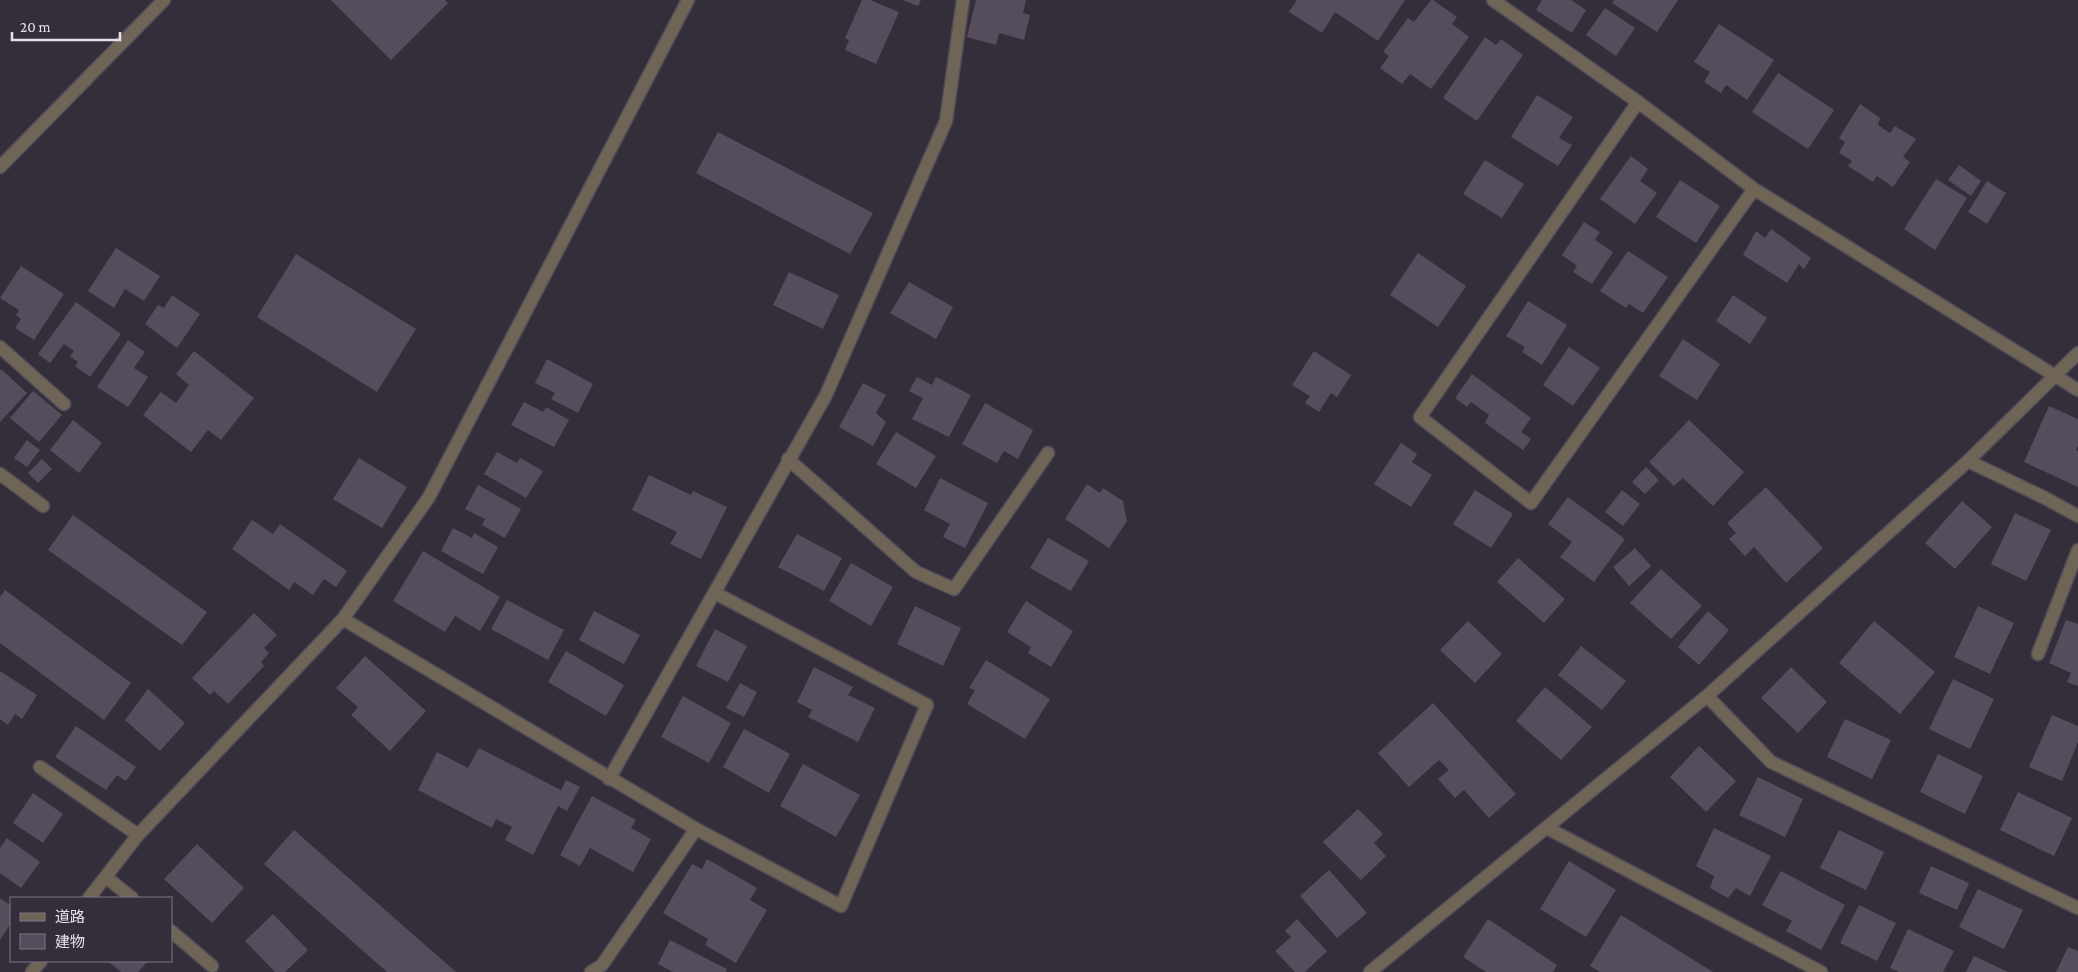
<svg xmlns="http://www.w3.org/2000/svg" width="2078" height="972" font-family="'Crimson Pro','Noto Sans JP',serif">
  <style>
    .building { fill: #554d5c }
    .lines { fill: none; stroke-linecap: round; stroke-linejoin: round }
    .minor-casing { stroke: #504b57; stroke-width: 15 }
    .tertiary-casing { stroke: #504b57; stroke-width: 15 }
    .minor { stroke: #6f6556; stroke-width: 12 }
    .tertiary { stroke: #6f6556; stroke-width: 12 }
  </style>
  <rect width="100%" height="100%" fill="#342e3b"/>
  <path class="building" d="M331 0H445L448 3 391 60Z
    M862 0H870L899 12 876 64 845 50 849 40 845 38Z
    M902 0H921L918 6Z
    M976 0H1026L1023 13 1030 15 1024 40 999 33 996 45 967 37Z
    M1297 0H1405L1378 41 1335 12 1322 33 1289 12Z
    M1431 0H1433L1457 17 1452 24 1469 37 1431 89 1410 74 1402 84 1380 68 1389 56 1383 52 1408 18 1414 22Z
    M1542 0H1571L1586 10 1572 33 1536 10Z
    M1614 0H1678L1657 32 1612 3Z
    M1605 8 1635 28 1616 56 1586 35Z
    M1719 24 1774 60 1747 100 1726 85 1721 93 1704 82 1710 72 1694 62Z
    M1485 37 1496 45 1501 39 1523 55 1477 121 1443 98Z
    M1778 73 1834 110 1808 149 1752 112Z
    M1537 95 1573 117 1559 138 1572 145 1558 166 1511 137Z
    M1860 104 1880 118 1878 125 1890 133 1895 126 1916 139 1903 157 1910 162 1893 187 1877 176 1873 182 1848 166 1852 161 1839 153 1845 142 1839 138Z
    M718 132 873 213 850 254 696 173Z
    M1631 156 1648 169 1640 181 1657 193 1635 224 1600 199Z
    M1485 160 1524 184 1502 218 1463 194Z
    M1959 165 1981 181 1971 196 1948 180Z
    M1936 179 1967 198 1935 250 1904 229Z
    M1680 180 1720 206 1696 243 1656 217Z
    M1987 181 2006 193 1987 224 1968 212Z
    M1584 222 1600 232 1595 240 1613 252 1592 284 1573 272 1577 266 1562 255Z
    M1771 229 1811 258 1804 269 1799 264 1787 283 1743 255 1756 231 1765 238Z
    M116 248 160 276 144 301 125 289 114 308 88 291Z
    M1628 251 1668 277 1643 313 1629 304 1626 308 1600 291Z
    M1418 253 1466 286 1438 327 1390 295Z
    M296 254 416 329 377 392 257 317Z
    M21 266 64 294 34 340 15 328 21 319 16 315 19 310 0 298Z
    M789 272 839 295 823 329 773 305Z
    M909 282 953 307 936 339 890 313Z
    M172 295 200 314 177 348 145 324 158 305 164 308Z
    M1733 295 1767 318 1750 344 1716 321Z
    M1528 301 1567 325 1542 365 1522 352 1525 347 1506 336Z
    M76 302 121 334 90 377 75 366 78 362 70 356 74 351 64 344 50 363 38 354Z
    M1683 339 1720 364 1697 400 1659 376Z
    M128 340 145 352 134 368 148 377 128 407 97 387Z
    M1569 347 1600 368 1573 406 1543 385Z
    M194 351 254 398 221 440 208 430 191 452 143 415 161 392 176 403 189 385 176 374Z
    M1314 351 1351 375 1337 397 1331 393 1319 412 1305 403 1310 396 1292 385Z
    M547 359 593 384 578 413 551 399 555 393 535 383Z
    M1 369 27 393 0 422V371Z
    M1472 374 1531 418 1521 432 1531 439 1523 450 1485 423 1489 415 1471 402 1467 407 1455 398Z
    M917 377 932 385 936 377 971 395 949 437 912 419 923 398 909 391Z
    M863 383 886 395 876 413 886 422 873 446 839 427Z
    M33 391 62 415 39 442 10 418Z
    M524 402 543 412 546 407 569 420 554 447 511 425Z
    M985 403 1033 430 1018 459 1004 451 997 463 962 444Z
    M2049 406 2078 419V445L2076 450 2078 451V487L2024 462Z
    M73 420 102 443 79 473 50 450Z
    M1689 420 1744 472 1713 506 1683 478 1674 486 1649 462Z
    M896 432 936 456 916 488 876 464Z
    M27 440 40 450 27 467 14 458Z
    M1401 443 1417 454 1412 462 1432 475 1411 507 1374 484Z
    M497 452 517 463 520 458 543 471 526 498 484 474Z
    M359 458 407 487 382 528 333 499Z
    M42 459 52 469 38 483 28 473Z
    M1646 467 1659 480 1645 494 1632 482Z
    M649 475 691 495 693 491 727 507 701 559 670 544 677 532 632 510Z
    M940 478 988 503 965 548 943 537 950 524 924 510Z
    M1087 484 1100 493 1103 488 1123 501 1127 521 1109 548 1065 519Z
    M478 485 521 509 505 538 482 525 485 519 465 509Z
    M1766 487 1823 548 1786 583 1754 547 1745 556 1729 539 1736 533 1727 523Z
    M1475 490 1513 514 1491 548 1453 524Z
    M1622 490 1640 504 1623 526 1605 512Z
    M1568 497 1625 539 1594 582 1560 557 1572 542 1548 524Z
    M1962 501 1992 527 1955 569 1925 543Z
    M2015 513 2051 530 2026 581 1991 564Z
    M73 515 207 612 182 645 48 550Z
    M252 520 273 534 280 524 347 571 336 587 324 579 313 595 294 582 289 590 232 549Z
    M453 528 472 538 474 533 498 547 483 574 441 551Z
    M797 534 842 558 824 591 778 567Z
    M1048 538 1089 561 1071 591 1030 568Z
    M1635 548 1651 566 1629 586 1613 567Z
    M423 551 500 597 480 631 455 616 445 632 393 601Z
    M1518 558 1565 599 1544 623 1497 582Z
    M851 563 893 587 871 626 829 601Z
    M1661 569 1702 606 1671 639 1630 603Z
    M5 590 131 683 104 720 0 643V597Z
    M507 600 564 630 548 660 491 629Z
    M1026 601 1073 631 1051 667 1028 653 1031 647 1007 632Z
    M915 606 961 628 943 666 897 644Z
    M1978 606 2014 623 1990 674 1954 657Z
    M594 611 640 635 624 664 579 640Z
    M1708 611 1729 630 1699 665 1678 647Z
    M254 613 277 635 264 648 269 653 261 662 264 666 228 704 214 691 210 695 192 678Z
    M2066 620 2078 624V686L2067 682 2071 673 2049 663Z
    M1468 621 1502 654 1475 683 1440 650Z
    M1874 621 1935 672 1900 714 1839 663Z
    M715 629 747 646 728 682 696 666Z
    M1581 646 1626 681 1602 710 1558 675Z
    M566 651 624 685 606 716 548 682Z
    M365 656 426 711 390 751 351 715 358 707 336 688Z
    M986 660 1050 699 1025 739 967 704 975 690 969 688Z
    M814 667 853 687 848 695 875 708 858 742 808 717 812 710 797 702Z
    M1791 667 1827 702 1798 733 1761 698Z
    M0 671 37 695 22 719 15 714 8 725 0 719Z
    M1953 679 1994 699 1970 749 1929 729Z
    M740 683 757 692 744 717 726 708Z
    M1545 687 1592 727 1561 760 1516 721Z
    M148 689 185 723 160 751 125 720Z
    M683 696 731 723 709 763 661 737Z
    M1433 703 1516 794 1489 818 1464 790 1455 798 1438 779 1449 770 1439 760 1409 787 1378 753Z
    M2052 715 2078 726V742L2062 781 2029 767Z
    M1845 719 1891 740 1872 779 1827 757Z
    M76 726 136 767 126 781 117 775 106 790 55 757Z
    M744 729 790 754 769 793 723 767Z
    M1699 746 1736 781 1706 812 1670 777Z
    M479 748 561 790 566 780 580 787 567 811 558 806 533 855 505 840 512 827 496 819 492 828 418 790 437 752 468 768Z
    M1938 754 1983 776 1965 814 1920 792Z
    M803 764 860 795 836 837 780 806Z
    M1758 777 1803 799 1785 837 1739 815Z
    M2018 792 2072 818 2054 856 2000 830Z
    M33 793 63 814 43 843 13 823Z
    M592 796 636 820 631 828 651 839 633 872 590 848 580 866 560 855Z
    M1358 809 1383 834 1374 843 1386 856 1361 880 1323 842Z
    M1714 828 1771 856 1750 896 1736 888 1728 898 1710 888 1714 876 1696 866Z
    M294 830 456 972H387L264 864Z
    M1839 830 1884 852 1866 890 1820 868Z
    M7 838 40 862 21 888 0 873V848Z
    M197 844 244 888 212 923 164 879Z
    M707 859 757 888 750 900 767 910 736 963 705 945 708 939 663 913 692 864 702 869Z
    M1569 861 1616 890 1586 937 1540 909Z
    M1931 866 1969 883 1957 910 1919 893Z
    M1329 870 1367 913 1337 938 1300 896Z
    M1781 871 1845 905 1821 950 1786 931 1792 921 1762 905Z
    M1978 889 2023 910 2004 949 1959 927Z
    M0 898 11 906V923L0 940Z
    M1859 905 1896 923 1877 961 1840 943Z
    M273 914 308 950 285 972H275L245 941Z
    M1621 915 1713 972H1600L1590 966Z
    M1297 919 1327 951 1305 972H1295L1275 951 1291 937 1285 931Z
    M1488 919 1557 965 1553 972H1486L1463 957Z
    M1908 929 1954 951 1943 972H1899L1890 968Z
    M670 940 727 969 726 972H673L658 964Z
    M2068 947 2078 951V972H2056Z
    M1974 956 2008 972H1966Z
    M108 961H148L138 972H121Z"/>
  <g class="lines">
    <defs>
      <path id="minor" d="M1493 0 1638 102 1754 189 2078 390
        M1638 102 1420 417 1531 503 1754 189
        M0 167 164 0
        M0 347 64 404
        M788 459 916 572 954 589 1048 453
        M1968 461 2045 498 2078 516
        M0 474 43 506
        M343 619 696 829 841 906 927 705 715 593
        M2038 654 2078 550
        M1707 696 1771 762 2078 908
        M40 767 138 835
        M609 779 826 395 946 121 963 0
        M1547 828 1821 972
        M106 877 132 898
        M89 898 138 835 343 619 429 497 688 0
        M171 931 212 966
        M32 972 41 961
        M591 972 602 965 696 829"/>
      <path id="tertiary" d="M1370 972 1707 696 1968 461 2078 353"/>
    </defs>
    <use href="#minor" class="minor-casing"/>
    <use href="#tertiary" class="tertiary-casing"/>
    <use href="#minor" class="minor"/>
    <use href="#tertiary" class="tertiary"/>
  </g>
  <rect x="10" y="897" width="162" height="65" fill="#342e3b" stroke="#7b7681"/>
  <rect x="20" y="913" width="25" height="8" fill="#6f6556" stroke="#7b7681"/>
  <text x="55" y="922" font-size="15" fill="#e5e1ea">道路</text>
  <rect x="20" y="934" width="25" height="15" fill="#554d5c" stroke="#7b7681"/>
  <text x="55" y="947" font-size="15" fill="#e5e1ea">建物</text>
  <path d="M12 32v8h108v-8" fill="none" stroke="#e5e1ea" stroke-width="2.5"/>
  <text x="20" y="32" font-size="15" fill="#e5e1ea" stroke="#342e3b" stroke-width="4" paint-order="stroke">20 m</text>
</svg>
